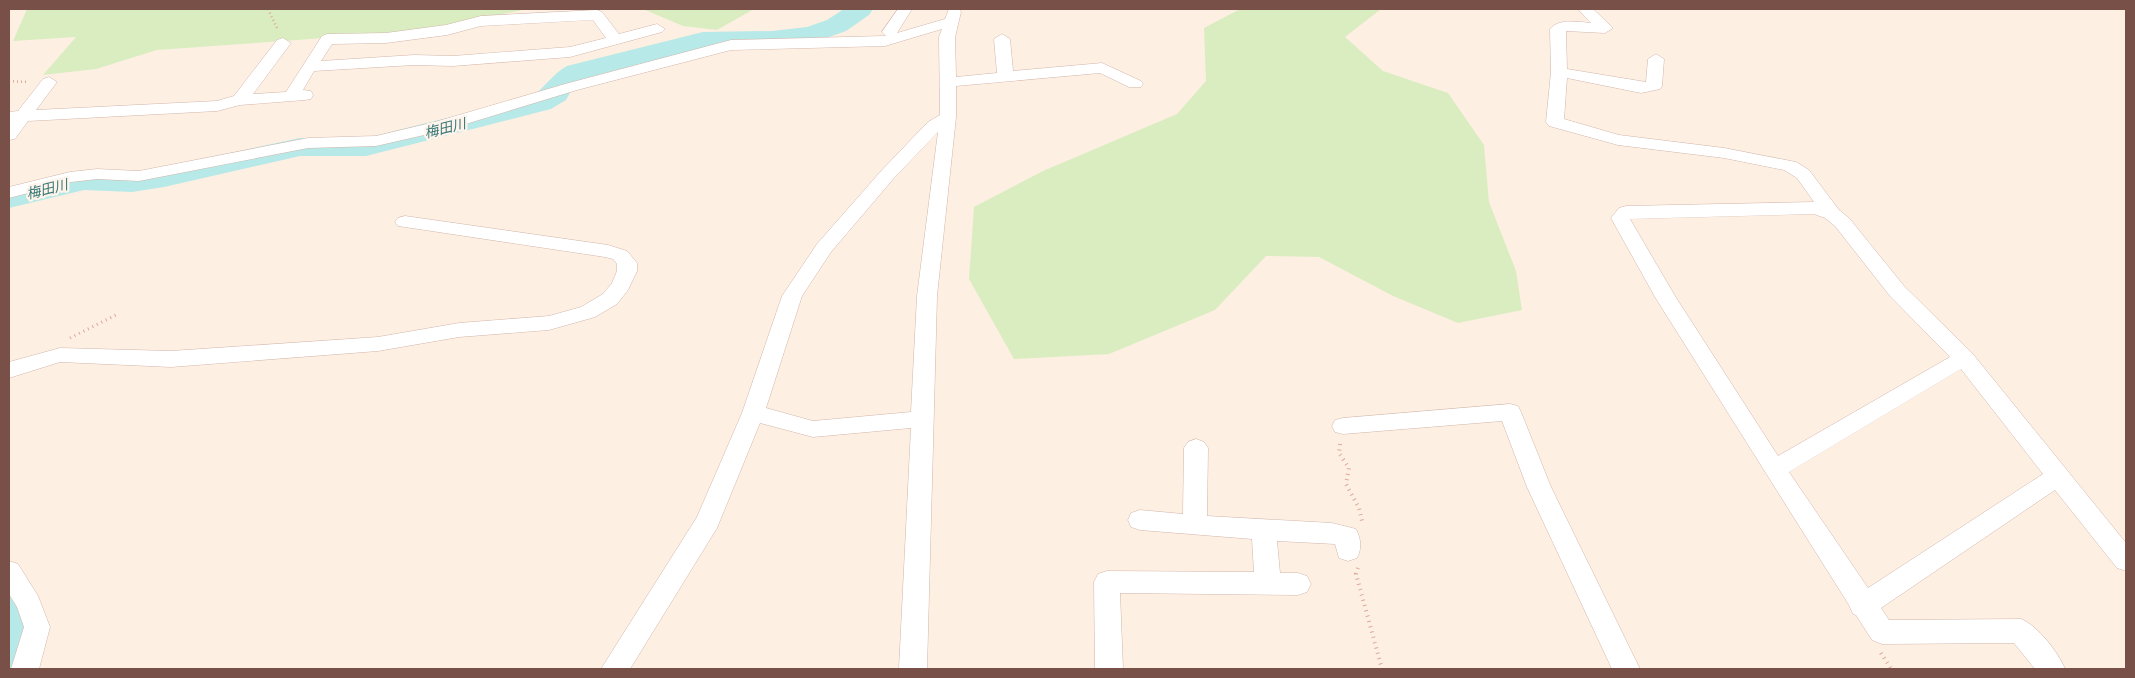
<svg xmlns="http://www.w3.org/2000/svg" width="2135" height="678" font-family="'Public Sans','Noto Sans JP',sans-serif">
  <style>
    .green { fill: #daedc0 }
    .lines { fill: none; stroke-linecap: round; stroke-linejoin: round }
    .river { fill: #b6e9e7; fill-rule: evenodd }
    .minor-casing { stroke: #d2b6ab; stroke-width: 1 }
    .path-far2 { stroke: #dba99b; stroke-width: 2.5; stroke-dasharray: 1 3; stroke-linecap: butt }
    .path-far1 { stroke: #dba99b; stroke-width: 3; stroke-dasharray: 1 4; stroke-linecap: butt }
    .path { stroke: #dba99b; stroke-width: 4; stroke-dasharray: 1 4.5; stroke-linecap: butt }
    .minor { fill: #fff; fill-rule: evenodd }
    .labels { text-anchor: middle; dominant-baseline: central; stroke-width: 4.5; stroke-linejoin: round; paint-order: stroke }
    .far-water-label { font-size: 14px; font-style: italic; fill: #377876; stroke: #fff4eb }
  </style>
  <rect width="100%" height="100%" fill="#feefe3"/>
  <path class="green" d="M27 9H754L717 30 683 26 643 9H528L410 32 157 50 96 69 43 75 76 37 13 41Z
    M1240 9H1381L1345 37 1383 71 1448 93 1484 145 1489 202 1516 271 1522 310 1458 323 1393 296 1319 257 1266 256 1215 310 1109 354 1014 359 969 279 974 207 1043 171 1177 114 1206 81 1204 28Z"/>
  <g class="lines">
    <path class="river" d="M844 9H873L869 15 846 31 812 43 772 48H703L587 78 571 91 566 100 551 109 366 156H300L164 187 132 192 84 190 9 208V188L84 170 132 172 164 167 300 138H366L531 97C545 88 552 74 567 66L703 32 772 31 807 27 827 20Z
      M9 583 25 589C44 620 50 635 35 669H9Z"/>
    <defs>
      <path id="minor" d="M898 9H912L897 33 945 19 949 9H959L961 12 955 37 956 77 997 73 994 39 1002 34 1010 39 1013 71 1102 63 1141 81 1143 84 1141 87H1129L1100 73 956 86V117L937 296 927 669H899L911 428 813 437 760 423 717 528 630 669H601L697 517 742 413 782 296 817 244 882 170 928 122 940 115 939 37 942 29 885 46 731 50 577 90 446 130 376 146 308 148 139 181 97 179 71 182 9 198V187L70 172 97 169 139 171 308 138 376 136 435 122 565 84 731 40 884 36H886L882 32ZM938 132 917 296 911 412 813 421 766 408 802 296 831 252 894 178Z
        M1578 9H1593L1613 28 1605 33 1566 31 1567 69 1646 82 1648 59 1656 54 1664 59 1662 86 1660 89 1641 93 1567 78 1564 119 1619 135 1724 148 1796 162 1809 170 1839 210 1849 218 1904 286 1972 353 2126 543V571L2117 568 2055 490 1881 608 1889 620 2021 619C2038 626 2058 652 2065 669H2035L2014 643 1882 644 1872 640 1856 615 1853 614 1849 605 1655 297 1611 218 1619 208 1626 206 1814 202 1797 178 1784 170 1724 158 1618 145 1549 126 1546 122 1551 72 1550 29C1559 18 1578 22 1591 23ZM1814 214 1825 218 1835 226 1890 296 1950 357 1778 456 1675 296 1630 219ZM1961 369 2043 474 1868 588 1789 472Z
        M597 10 602 12 619 34 657 24 665 29 662 32 570 57 453 66 414 65 314 71 303 90 311 91 313 95 311 99 305 100 240 105 217 111 28 121 15 139 9 140V112L18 111 43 79 49 77 57 82 36 110 217 101 234 96 277 40 283 38 291 43 253 94 286 92 322 36 327 34 386 33 446 25 481 16ZM593 20 606 38 570 47 453 56 414 55 321 61 332 44 386 43 447 35 481 26Z
        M405 216 608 245 627 251 637 263V271L628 290 617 304 595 317 549 330 459 337 378 351 171 367 60 362 9 378V362L60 348 171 351 378 337 459 323 549 316 581 307 603 294 612 283 617 271V264L613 259 605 257 398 226 395 222 398 218Z
        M1510 404 1518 406 1521 412 1551 487 1640 669H1612L1527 487 1502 421 1343 434 1335 432 1332 426 1335 420 1343 418Z
        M1196 439 1204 442 1208 448 1207 516 1332 523 1356 529C1361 539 1362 548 1357 558L1348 561 1339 558 1335 544 1277 541 1280 573H1298L1307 576 1311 584 1307 592 1298 595 1120 593 1123 669H1095L1094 582 1098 574 1107 571 1254 572 1252 539 1140 530 1131 527 1128 520 1131 513 1140 510 1183 514 1184 448 1188 442Z
        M9 561 18 564 38 596 50 627 39 669H11L24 627 17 607 9 594Z"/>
    </defs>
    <use href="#minor" class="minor-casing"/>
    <path class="path-far2" d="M268 9 278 30
      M9 81 28 82"/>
    <path class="path-far1" d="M70 338 116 315"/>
    <path class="path" d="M1340 444 1339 453 1349 468 1346 484 1359 508 1362 521
      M1358 568 1356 574 1382 669
      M1881 653 1891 669"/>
    <use href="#minor" class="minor"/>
  </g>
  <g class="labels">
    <g class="far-water-label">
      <text transform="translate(445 128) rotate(-14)">梅田川</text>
      <text transform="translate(47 189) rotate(-14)">梅田川</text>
    </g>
  </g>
  <rect width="2135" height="678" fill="none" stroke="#785047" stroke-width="20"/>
</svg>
